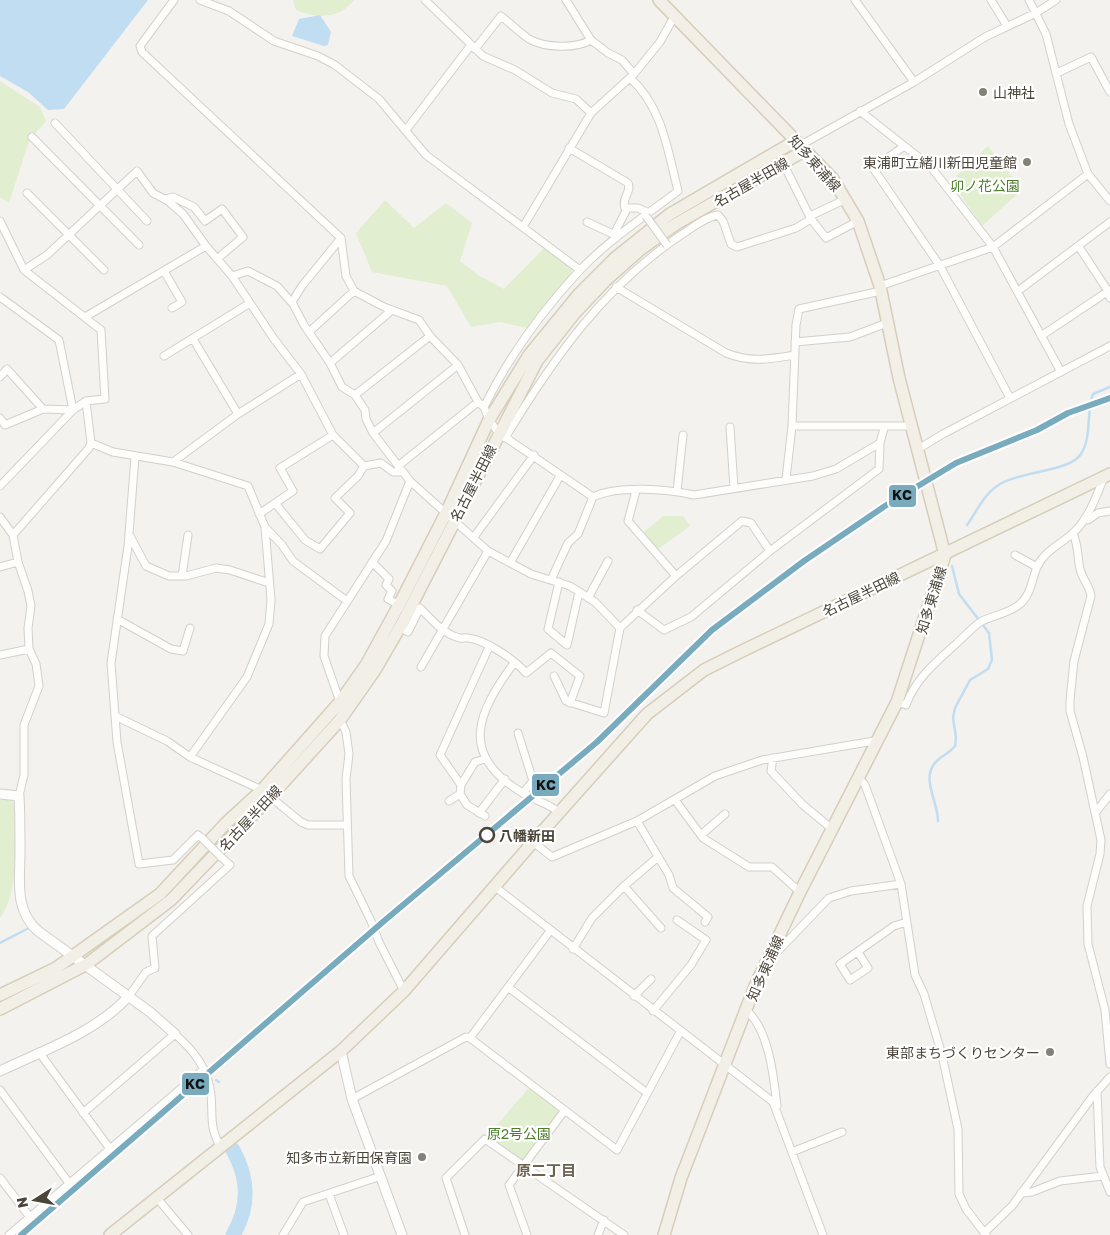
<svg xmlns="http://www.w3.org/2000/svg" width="1110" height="1235" font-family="'Golos Text','Noto Sans JP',sans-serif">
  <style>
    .green { fill: #e1eecf }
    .water { fill: #c0ddf1 }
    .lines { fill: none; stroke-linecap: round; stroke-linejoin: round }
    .stream { stroke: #c0ddf1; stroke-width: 2.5 }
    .river { stroke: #c0ddf1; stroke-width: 15 }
    .minor-casing { stroke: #d2d0cb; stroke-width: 9 }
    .tertiary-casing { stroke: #d2d0cb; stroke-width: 11 }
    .primary-casing { stroke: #d6cebb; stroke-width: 14 }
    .minor { stroke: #fdfdfc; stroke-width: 7 }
    .tertiary { stroke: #fdfdfc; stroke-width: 9 }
    .primary { stroke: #f2efe6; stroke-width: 11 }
    .minor-bridge-casing { stroke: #d2d0cb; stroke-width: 9; stroke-linecap: butt }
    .minor-bridge { stroke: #fdfdfc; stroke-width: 7 }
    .rail-1-casing { stroke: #fff; stroke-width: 10 }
    .rail-1 { stroke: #79abbe; stroke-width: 6 }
    .poi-dot { fill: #868178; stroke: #fff; stroke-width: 2 }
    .stop-dot { fill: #fff; stroke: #4b4439; stroke-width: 2.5 }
    .labels { text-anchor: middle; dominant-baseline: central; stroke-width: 4.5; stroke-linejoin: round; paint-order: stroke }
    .poi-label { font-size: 14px; fill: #4b4439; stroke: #fff; text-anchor: end }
    .street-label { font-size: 14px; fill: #4b4439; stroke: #fff }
    .park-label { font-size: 14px; fill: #4a7f2a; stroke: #fff }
    .stop-label { font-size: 14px; font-weight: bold; fill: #4b4439; stroke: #fff; text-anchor: start }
    .neighbourhood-label { font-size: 15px; font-weight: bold; fill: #6e6250; stroke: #fff }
    .line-badge { stroke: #fff; stroke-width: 2 }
    .pale-badge-label { font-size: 14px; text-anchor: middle; font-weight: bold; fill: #111 }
  </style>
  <rect width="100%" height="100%" fill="#f4f2ee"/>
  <path class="green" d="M293 0H354C339 19 317 19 296 10Z
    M0 81 40 107 46 121 29 141 9 203 0 197Z
    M988 146 1022 190 982 226 951 181Z
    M385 200 414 228 446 203 472 223 460 261 478 275 504 289 546 246 573 267 567 283 527 328 500 322 471 327 447 286 372 272 356 233Z
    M663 516H683L690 526 657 550 644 532Z
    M0 797 8 798 15 804C14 838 21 890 0 918Z
    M532 1084 565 1110 522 1165 485 1139Z"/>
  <path class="water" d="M0 0H148L64 109 48 110 28 92 0 76Z
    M320 15 331 32 328 45 324 46 292 36 299 19Z"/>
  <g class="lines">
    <path class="stream" d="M967 525C976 512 984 495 997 486 1018 471 1070 472 1081 454 1092 437 1086 413 1093 394L1110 387
      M938 821C938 802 922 781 934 764 940 756 949 754 955 746L956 737 953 718 955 708 970 680 988 669 992 660 989 633 959 594 952 566
      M0 943 29 928
      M216 1080 219 1082
      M231 1148 233 1150"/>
    <path class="river" d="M233 1150C249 1179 250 1206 233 1235"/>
    <defs>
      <path id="minor" d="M174 0 140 46 142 52 341 238 346 276 354 291 384 307 419 320 430 336 458 365 478 402 484 407 489 420 499 433 593 497C618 485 667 489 694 495L813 476 836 469 880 443
        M200 0 229 11 274 41 318 56 335 65 379 99 426 155 580 270
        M425 0 483 56 515 70 552 93 576 99 591 113
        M566 0 591 40 608 53 622 60 634 74
        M855 0 914 82
        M991 0 1007 26
        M1029 0 1046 34 1069 124 1088 174 1110 201
        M475 49 501 16C510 23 519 32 529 39 545 48 575 49 591 40
        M1057 73 1091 57 1110 92
        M860 111 931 167 993 247 1061 372
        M55 123 147 221
        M406 130 471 45
        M32 137 139 245
        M801 145 914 82 985 37 1036 13 1056 0
        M903 147 873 168 940 266 1010 398
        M569 148 628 183C632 192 621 198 625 208H638L649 213
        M783 163 811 219
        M27 193 104 270
        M165 199 173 197 194 207 205 221 222 209 243 237 217 259
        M810 216 846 199
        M0 221 24 270 101 330 105 399 86 401 73 410 0 486
        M587 222 615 235
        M523 227 591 113 634 74 660 42 674 17
        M341 238 302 286 292 302 304 325 330 363 342 387 355 395 365 410 366 419 373 433 410 481 488 551 531 574 570 586 595 602 620 628 676 576 742 521 751 523 770 551
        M616 238 615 232 627 209
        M1079 247 1108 291 1110 298
        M24 270 47 255 137 171 153 193 168 201 183 214 206 246 232 276 274 339 301 374 333 435 364 466 381 463 393 472H402
        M164 271 182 302 172 308
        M232 276 248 271 277 286 293 304
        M880 286 993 247 1088 174
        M616 287 726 353C751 363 769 359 795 355
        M881 291 799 309 796 325 792 426H911
        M1018 291 1110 222
        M0 297 59 340 73 410
        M85 317 206 246
        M309 332 354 291
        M1041 336 1110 290
        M193 339 238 414
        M795 342 850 337 887 323
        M164 356 250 303
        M330 363 392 310
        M0 377 7 369 43 409
        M355 395 430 336
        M484 407C509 356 542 311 580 270 609 240 645 216 678 191 668 151 662 106 630 78
        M0 418 5 425 43 409 73 410
        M730 427 734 488
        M373 433 458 365
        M505 438C553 359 603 287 681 235 692 228 705 217 718 215L723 221 731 244 737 247 796 228 811 219 826 238 858 221
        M91 443 113 452 173 462 248 486 265 527 282 545 293 561 347 601
        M918 449 943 434 1110 346
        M135 457 128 546 111 663 117 742 139 864 173 860 198 835 202 838
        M173 462 238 414 301 374
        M398 466 478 402
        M786 479 792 426
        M636 491 628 521 676 576
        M677 491 683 435
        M275 503 305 540 320 549 350 513 335 498 358 476 364 466
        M259 514 293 491 280 468 333 435
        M0 517 13 535 18 562 28 591 31 606 28 628 29 649 36 664 39 686 24 725V775L19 796
        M1085 518 1088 520 1098 513 1110 511
        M1073 533C1079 548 1077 556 1080 569 1082 579 1090 586 1091 596L1074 661 1070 700V711L1083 757 1101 840 1100 854 1087 906 1088 944 1105 1010 1110 1064
        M13 535 89 448 91 443 86 401
        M130 536 146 566 169 576H186L216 568 230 570 269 583
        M474 537 534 455
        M1015 555 1037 567
        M372 562 389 579 386 585 392 591 388 599 399 605
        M510 563 560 476
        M0 567 18 562
        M182 576 188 535
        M551 580 568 543 578 534 593 497
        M559 582 548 629 567 645 579 592
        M588 598 608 561
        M637 610 664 630 691 617 770 551 879 469 880 443 884 428
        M117 619 171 649 183 651 190 628
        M400 627 408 632 420 608C431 619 444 635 460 638 462 639 465 637 468 638 486 640 515 660 526 673L551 653 580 676 570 703
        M0 655 29 649
        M514 663C478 712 458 754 521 792 534 800 547 803 559 812
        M421 667 488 551
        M554 676 566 701 604 713 620 628
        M340 702 324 656 325 636 386 541 410 481
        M897 702 906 705C916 678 936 662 956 644 965 636 972 627 982 621 994 615 1010 613 1020 604 1031 595 1032 579 1037 567 1045 550 1060 545 1073 533 1088 520 1097 495 1104 477
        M115 716 167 741 190 757 262 790 301 822 308 825H347
        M340 720 346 732 349 754 346 779 349 876 371 921 379 942 404 991
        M518 733 533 781 523 793
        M190 757 247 677 269 624 271 600 265 527
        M773 758 771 771 802 804 832 829
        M859 778 865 785 901 884 915 975 924 994 942 1055 958 1129 959 1194 966 1209 986 1235
        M461 785 475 762 485 759
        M460 794 467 805 485 816
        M675 800 703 838 749 867H772L800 892
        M449 801 460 794 461 785 440 755 489 647
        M1096 812 1110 794
        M479 813 505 779
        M637 821 669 875 673 888 708 917 705 922
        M701 835 725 814
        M533 842 552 857 637 821 715 776 762 760 874 741 877 743
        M494 886 773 1102 823 1235
        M624 886 661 928
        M573 949 592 918 624 886 658 857
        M772 950 778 951 829 898 851 891 901 884
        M858 952 868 968 850 980 840 964 894 926 907 922
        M508 987 647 1093
        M129 996 146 972 155 968 152 936 230 865 220 856
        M634 996 651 979
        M746 1010C769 1029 774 1078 777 1106
        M653 1011 691 965 706 940 677 920
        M470 1038 617 1150 680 1032
        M39 1052 110 1149
        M0 1090 69 1183
        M1097 1091 1100 1167 1110 1192
        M352 1099 466 1037 470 1038 550 931
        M83 1113 175 1034C194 1051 208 1068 211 1095 213 1115 209 1129 221 1147
        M792 1152 842 1132
        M0 1178 30 1217
        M1021 1193 1032 1192 1060 1181 1103 1176
        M329 1194 344 1235
        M157 1198 188 1235
        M984 1233 1012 1206 1093 1096 1110 1077
        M9 1235 204 1069
        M283 1235 303 1202 381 1176
        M465 1235 446 1178 485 1139 624 1235
        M527 1235 509 1185 565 1110
        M598 1235 604 1220"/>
      <path id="tertiary" d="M0 794 19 796C20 814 20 833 20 851 20 880 14 910 38 931L150 1012 175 1034
        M341 1051 352 1099 402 1235
        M0 1071C44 1050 95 1033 129 996"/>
      <path id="primary" d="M659 0 833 179 858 221 880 286 899 378 945 555 897 702 800 892 755 986 681 1178 664 1235
        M0 995 56 968 160 894 226 823 262 790 340 702 366 665 399 605 447 511 489 420 529 355 579 294 615 258 670 214 790 144 801 145 797 155 676 224 641 249 606 280 574 314 537 361 403 622 375 670 340 720 271 796 171 900 87 964 0 1009
        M110 1235 341 1051 404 991 533 842 647 714 704 670 740 652 1110 474"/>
    </defs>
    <use href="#minor" class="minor-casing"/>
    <use href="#tertiary" class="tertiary-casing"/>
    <use href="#primary" class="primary-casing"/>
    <use href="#minor" class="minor"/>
    <use href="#tertiary" class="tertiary"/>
    <use href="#primary" class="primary"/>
    <defs>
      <path id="minor-bridge" d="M646 216 667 245
        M202 838 220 856"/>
    </defs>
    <use href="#minor-bridge" class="minor-bridge-casing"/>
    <use href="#minor-bridge" class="minor-bridge"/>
    <defs>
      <path id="rail-1" d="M21 1235 384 921 597 742 712 630 804 561 885 506 956 463 1037 430 1068 413 1110 398"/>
    </defs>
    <use href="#rail-1" class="rail-1-casing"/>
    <use href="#rail-1" class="rail-1"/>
  </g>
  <g class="poi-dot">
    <circle cx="983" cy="92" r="5"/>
    <circle cx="1027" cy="162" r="5"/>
    <circle cx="1050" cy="1052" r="5"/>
    <circle cx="422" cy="1157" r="5"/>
  </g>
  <circle class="stop-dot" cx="487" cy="835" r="7"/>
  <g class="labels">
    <g class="poi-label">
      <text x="993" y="92" text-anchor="start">山神社</text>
      <text x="1017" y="162">東浦町立緒川新田児童館</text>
      <text x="1040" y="1052">東部まちづくりセンター</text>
      <text x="412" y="1157">知多市立新田保育園</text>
    </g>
    <g class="street-label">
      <text transform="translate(815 163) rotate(48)">知多東浦線</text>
      <text transform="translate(751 182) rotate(-30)">名古屋半田線</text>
      <text transform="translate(473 483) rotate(-63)">名古屋半田線</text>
      <text transform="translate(861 594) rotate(-26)">名古屋半田線</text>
      <text transform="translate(931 600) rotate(-73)">知多東浦線</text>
      <text transform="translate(250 818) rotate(-47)">名古屋半田線</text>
      <text transform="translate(765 968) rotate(-66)">知多東浦線</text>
    </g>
    <g class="park-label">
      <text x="985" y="185">卯ノ花公園</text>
      <text x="519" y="1133">原2号公園</text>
    </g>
    <g class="stop-label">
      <text x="499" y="835">八幡新田</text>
    </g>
    <g class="neighbourhood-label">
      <text x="546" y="1170">原二丁目</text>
    </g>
  </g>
  <g class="line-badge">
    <rect x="888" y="484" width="29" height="24" rx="5" fill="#79abbe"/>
    <rect x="531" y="773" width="29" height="24" rx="5" fill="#79abbe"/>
    <rect x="181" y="1072" width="29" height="24" rx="5" fill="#79abbe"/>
  </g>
  <g class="pale-badge-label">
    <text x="902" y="500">KC</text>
    <text x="546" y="790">KC</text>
    <text x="195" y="1089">KC</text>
  </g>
  <g transform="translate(35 1200) rotate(259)" stroke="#ffffff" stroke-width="4" paint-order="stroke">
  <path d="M0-4L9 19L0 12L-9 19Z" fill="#4b4439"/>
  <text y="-8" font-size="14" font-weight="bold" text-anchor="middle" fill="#4b4439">N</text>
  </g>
</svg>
